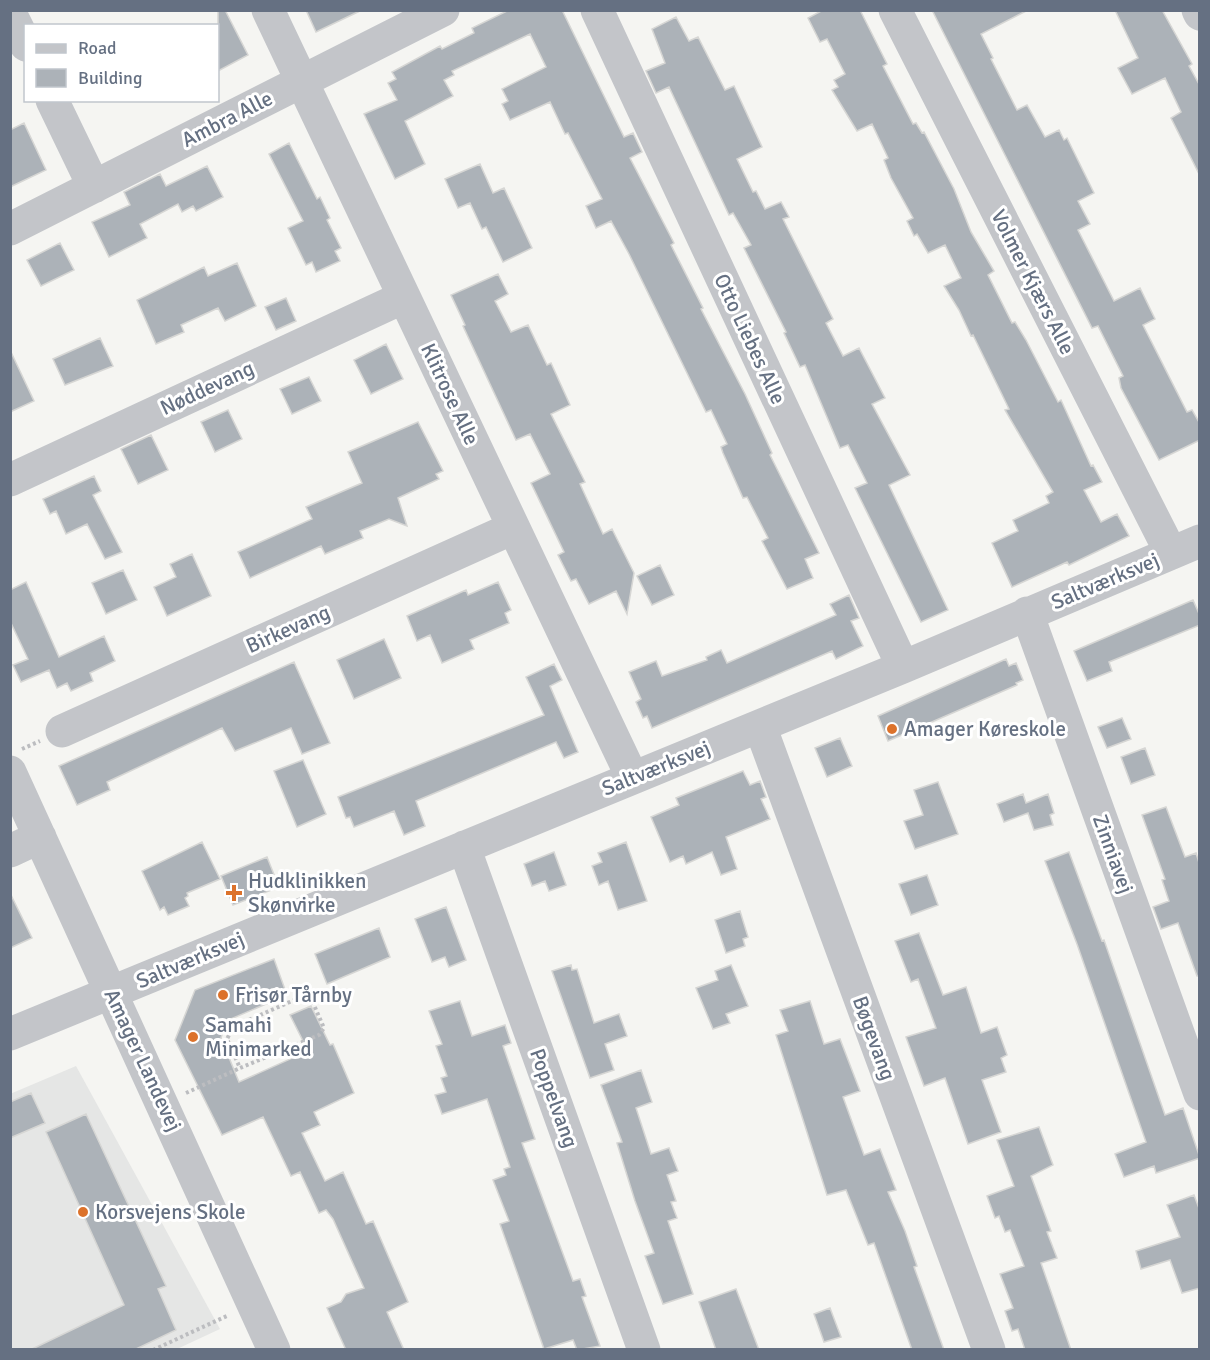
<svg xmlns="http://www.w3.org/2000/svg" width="1210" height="1360" font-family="Signika,sans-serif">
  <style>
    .built { fill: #e5e6e5 }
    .building { fill: #acb2b8; stroke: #d6d6d4; stroke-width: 1.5 }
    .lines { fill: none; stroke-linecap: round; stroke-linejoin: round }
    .path { stroke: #bcbdc0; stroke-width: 4; stroke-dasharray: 3 3; stroke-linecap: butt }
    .minor { stroke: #c3c5c9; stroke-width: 33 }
    .poi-dot { fill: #dc722b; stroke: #fff; stroke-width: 2 }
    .labels { text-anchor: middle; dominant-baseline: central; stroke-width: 6; stroke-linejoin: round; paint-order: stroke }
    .street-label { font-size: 21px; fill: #657082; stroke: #fff }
    .poi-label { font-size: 21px; fill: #657082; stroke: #fff; text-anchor: start }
  </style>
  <rect width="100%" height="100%" fill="#f5f5f2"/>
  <path class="built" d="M76 1066 220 1329 177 1349H11L10 1094Z"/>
  <path class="building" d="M218 10H225L248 55 218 71Z
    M306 10H362L316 32Z
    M509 10H562L624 137 633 133 642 152 630 158 674 243 671 245 703 308 701 309 745 394 772 453 770 455 819 553 805 559 813 578 787 589 762 541 768 538 747 497 743 498 723 453 721 447 727 444 711 410 706 412 629 254 611 221 596 228 586 206 602 199 568 133 565 134 550 102 510 120 502 104 508 101 502 89 546 67 530 34 452 71 454 75 444 80 453 96 405 121 425 164 395 179 364 114 397 100 388 83 396 79 392 72 440 46 442 49 474 33 472 28Z
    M823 10H860L887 64 883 66 913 124 916 123 922 133 924 132 954 189 971 232 994 271 988 275 1012 323 1015 322 1026 340 1058 402 1061 400 1091 466 1093 465 1102 482 1084 490 1101 522 1117 514 1129 536 1069 565 1067 562 1012 587 992 543 1018 531 1013 520 1049 503 1046 496 1053 492 1005 410 1009 409 973 335 971 336 959 310 944 286 961 278 945 245 928 253 917 234 914 236 907 221 913 218 891 178 884 160 888 158 872 124 857 131 832 90 838 87 834 80 845 74 827 39 820 42 808 18Z
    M932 10H1028L981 34 993 58 991 59 1017 110 1027 105 1045 137 1059 130 1064 140 1067 138 1094 193 1078 201 1090 224 1078 230 1114 301 1140 288 1155 319 1143 325 1187 412 1192 410 1200 424V440L1159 460 1121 388 1119 378 1123 376 1098 326 1092 328Z
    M1115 10H1162L1192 64 1189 66 1200 86V176L1171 118 1181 112 1165 78 1132 94 1118 68 1138 58Z
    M676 17 689 41 698 37 725 90 734 86 762 147 737 159 753 192 756 191 765 209 781 202 789 217 783 219 833 319 826 323 843 356 859 348 885 398 872 404 910 475 889 485 948 610 921 622 855 488 867 483 848 445 840 448 805 365 800 367 784 333 786 332 744 248 751 245 733 213 729 215 669 87 656 93 646 71 665 63 652 29Z
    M24 123 46 170 10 187V130Z
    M289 143 317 199 320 197 330 218 327 220 341 248 335 251 340 261 316 272 312 262 306 265 288 228 303 221 269 154Z
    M480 164 493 193 504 188 532 248 503 262 486 227 482 229 470 203 458 208 445 179Z
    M207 166 223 197 196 211 193 206 182 212 178 204 140 224 147 238 109 257 92 222 130 205 124 192 160 174 166 186Z
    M60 243 74 270 41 286 27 260Z
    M237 263 256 306 225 321 218 308 181 325 184 332 156 344 137 300 204 267 208 276Z
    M498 274 508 294 495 301 511 332 528 325 547 365 551 363 570 405 551 414 585 482 580 484 603 534 612 529 634 573 627 614 616 591 589 604 576 579 571 581 558 555 564 552 531 483 550 474 530 434 516 440 463 326 465 325 451 295Z
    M286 298 296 321 276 330 265 307Z
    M100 338 113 366 65 385 53 359Z
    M386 344 403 379 371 394 354 360Z
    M10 350 34 401 10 412Z
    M309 377 321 401 292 414 280 389Z
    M228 410 242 439 215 452 201 422Z
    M418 422 443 471 436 474 439 479 398 498 407 526 389 519 360 531 363 538 325 554 321 546 250 578 238 552 312 519 306 507 362 483 348 452Z
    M151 435 168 470 138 484 121 449Z
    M94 476 101 491 93 495 122 552 105 559 87 524 66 534 56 511 50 514 43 499Z
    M192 554 211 596 167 616 154 587 176 577 170 564Z
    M660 565 674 595 652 605 637 576Z
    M123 570 137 600 106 614 92 583Z
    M26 582 59 657 104 636 115 661 90 673 93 681 71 691 67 683 57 688 49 670 21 682 13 665 28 659 10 621V590Z
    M498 582 511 610 505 613 509 623 470 640 474 649 442 663 430 635 417 641 407 616 466 590 468 595Z
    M849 595 859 618 851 621 863 646 836 659 832 651 652 728 647 716 643 718 636 702 641 699 629 672 656 661 662 676 707 660 706 657 721 650 727 663 836 615 830 604Z
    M1193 600 1200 616V625L1109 662 1112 671 1087 681 1074 651Z
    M384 639 401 678 354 699 337 660Z
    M1006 659 1009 666 1016 663 1023 680 1016 683 1017 685 888 741 878 716Z
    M294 662 330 743 302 754 291 728 235 751 222 728 107 782 110 790 77 805 59 766Z
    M554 664 562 680 550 686 578 752 564 758 556 742 416 801 425 826 404 835 394 811 354 827 350 817 346 818 338 797 544 715 526 677Z
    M1122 718 1131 739 1107 748 1098 727Z
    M840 738 852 766 827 777 815 748Z
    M1145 748 1155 775 1131 784 1121 757Z
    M303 760 326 814 297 827 274 771Z
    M743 771 750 785 760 781 766 797 761 799 770 819 726 837 737 869 721 875 712 852 686 864 683 856 670 862 651 817 679 805 676 798Z
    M938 782 958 834 915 849 904 821 923 815 914 790Z
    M1023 794 1026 803 1048 794 1054 813 1050 815 1053 825 1034 830 1028 813 1004 822 997 804Z
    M1166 807 1185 857 1196 853 1200 866V976H1197L1178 923 1161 929 1153 907 1169 901 1162 880 1165 879 1142 815Z
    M202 842 220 879 187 893 188 896 185 898 189 906 168 915 164 907 160 910 142 871Z
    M626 842 647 901 618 910 608 881 599 885 592 866 602 862 598 853Z
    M554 852 566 885 549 891 545 881 532 886 524 864Z
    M1069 852 1102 941 1104 940 1165 1115 1183 1108 1200 1158 1156 1173 1154 1166 1124 1177 1115 1154 1146 1142 1077 944 1045 861Z
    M267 857 279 887 233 905 221 876Z
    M927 875 938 905 911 915 899 884Z
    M10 893 32 938 10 948Z
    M446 907 466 960 449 967 445 957 432 962 415 919Z
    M740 911 748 937 743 939 745 946 726 953 715 920Z
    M379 928 390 957 327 984 315 954Z
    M919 933 943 995 966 987 981 1033 997 1027 1007 1055 1001 1058 1006 1072 982 1080 1001 1132 968 1144 945 1078 924 1086 906 1037 936 1028 918 979 911 982 895 941Z
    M274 959 287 995 226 1021 221 1038 239 1082 308 1051 290 1015 311 1006 330 1045 333 1044 354 1093 314 1112 320 1125 302 1133 325 1181 343 1172 366 1224 373 1221 408 1302 387 1312 404 1350H346L327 1308 341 1302 346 1294 364 1288 333 1219 326 1210 319 1213 300 1172 291 1176 263 1117 222 1135 175 1040 195 990Z
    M571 965 572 970 577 969 594 1023 619 1014 627 1036 605 1044 614 1070 590 1078 552 971Z
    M731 965 748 1006 726 1014 730 1023 713 1029 696 988 718 980 715 971Z
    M460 1001 472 1036 505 1025 511 1043 503 1046 535 1139 522 1143 573 1281 580 1279 586 1296 582 1297 600 1346 577 1350 573 1340 544 1349 500 1224 509 1221 493 1180 506 1175 504 1169 510 1167 487 1099 442 1114 435 1095 446 1092 441 1078 447 1076 436 1046 442 1044 429 1011Z
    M810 1001 824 1044 840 1039 860 1091 843 1097 864 1155 880 1149 896 1190 888 1192 905 1231 917 1266 914 1267 944 1350H912L874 1243 868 1245 846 1190 827 1195 776 1035 788 1031 780 1010Z
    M641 1070 652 1102 636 1108 651 1154 669 1148 678 1171 667 1175 676 1201 671 1202 677 1218 668 1221 693 1294 663 1304 645 1256 654 1253 635 1201 617 1143 622 1142 601 1085Z
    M31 1093 45 1123 10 1138V1102Z
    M86 1114 166 1286 158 1289 176 1330 134 1350H30L124 1305 46 1132Z
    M1039 1127 1053 1165 1031 1176 1051 1231 1047 1232 1057 1258 1041 1263 1071 1350H1025L1018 1329 1012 1331 1005 1311 1013 1308 1000 1274 1024 1266 1010 1230 1005 1232 999 1216 995 1218 987 1196 1014 1186 997 1140Z
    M1194 1195 1200 1211V1288L1182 1293 1170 1260 1141 1269 1136 1251 1180 1237 1167 1205Z
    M736 1289 759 1350H716L699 1302Z
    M830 1308 841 1337 824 1342 814 1314Z"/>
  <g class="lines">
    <path class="path" d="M22 749 40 741
      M310 996 324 1028 319 1035 240 1068 227 1039 233 1027 301 997Z
      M186 1093 240 1068
      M153 1350 229 1315"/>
    <path class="minor" d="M268 10 632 777
      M597 10 903 667
      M895 10 1171 553
      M1198 10 1200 14
      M10 13 26 45
      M52 100 94 187
      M10 229 443 10
      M10 480 404 297
      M1027 613 1200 1094
      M760 726 989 1350
      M62 731 513 528
      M10 772 274 1350
      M464 847 644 1350
      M10 851 40 837
      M10 1034 903 667 1200 541"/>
  </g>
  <g class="poi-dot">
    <circle cx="892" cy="729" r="6"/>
    <path d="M231 884h6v6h6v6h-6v6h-6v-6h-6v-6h6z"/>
    <circle cx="223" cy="995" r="6"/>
    <circle cx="193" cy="1037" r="6"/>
    <circle cx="83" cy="1212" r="6"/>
  </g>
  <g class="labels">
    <g class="street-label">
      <text transform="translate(227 119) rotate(-27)">Ambra Alle</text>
      <text transform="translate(1033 282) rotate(63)">Volmer Kjærs Alle</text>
      <text transform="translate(750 339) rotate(65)">Otto Liebes Alle</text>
      <text transform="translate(207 388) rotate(-25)">Nøddevang</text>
      <text transform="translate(450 394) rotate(65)">Klitrose Alle</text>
      <text transform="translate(1105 581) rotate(-23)">Saltværksvej</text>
      <text transform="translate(288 629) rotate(-24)">Birkevang</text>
      <text transform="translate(656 768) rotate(-22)">Saltværksvej</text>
      <text transform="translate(1113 854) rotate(70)">Zinniavej</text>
      <text transform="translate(190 960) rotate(-23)">Saltværksvej</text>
      <text transform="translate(874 1038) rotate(70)">Bøgevang</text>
      <text transform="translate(143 1060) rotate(65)">Amager Landevej</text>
      <text transform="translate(554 1098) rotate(70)">Poppelvang</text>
    </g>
    <g class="poi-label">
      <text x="904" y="729">Amager Køreskole</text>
      <text x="248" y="881">Hudklinikken<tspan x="248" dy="24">Skønvirke</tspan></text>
      <text x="235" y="995">Frisør Tårnby</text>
      <text x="205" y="1025">Samahi<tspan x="205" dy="24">Minimarked</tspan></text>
      <text x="95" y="1212">Korsvejens Skole</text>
    </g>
  </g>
  <rect width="1210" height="1360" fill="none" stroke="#657082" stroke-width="24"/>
  <rect x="24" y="24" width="195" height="78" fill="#ffffff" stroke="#c1c6cd" stroke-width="1.5"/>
  <rect x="36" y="44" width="30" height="9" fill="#c3c5c9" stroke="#c1c6cd" stroke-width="1.5"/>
  <text x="78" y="54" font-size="18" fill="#657082">Road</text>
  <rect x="36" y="69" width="30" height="18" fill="#acb2b8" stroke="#c1c6cd" stroke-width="1.5"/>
  <text x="78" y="84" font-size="18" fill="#657082">Building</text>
</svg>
